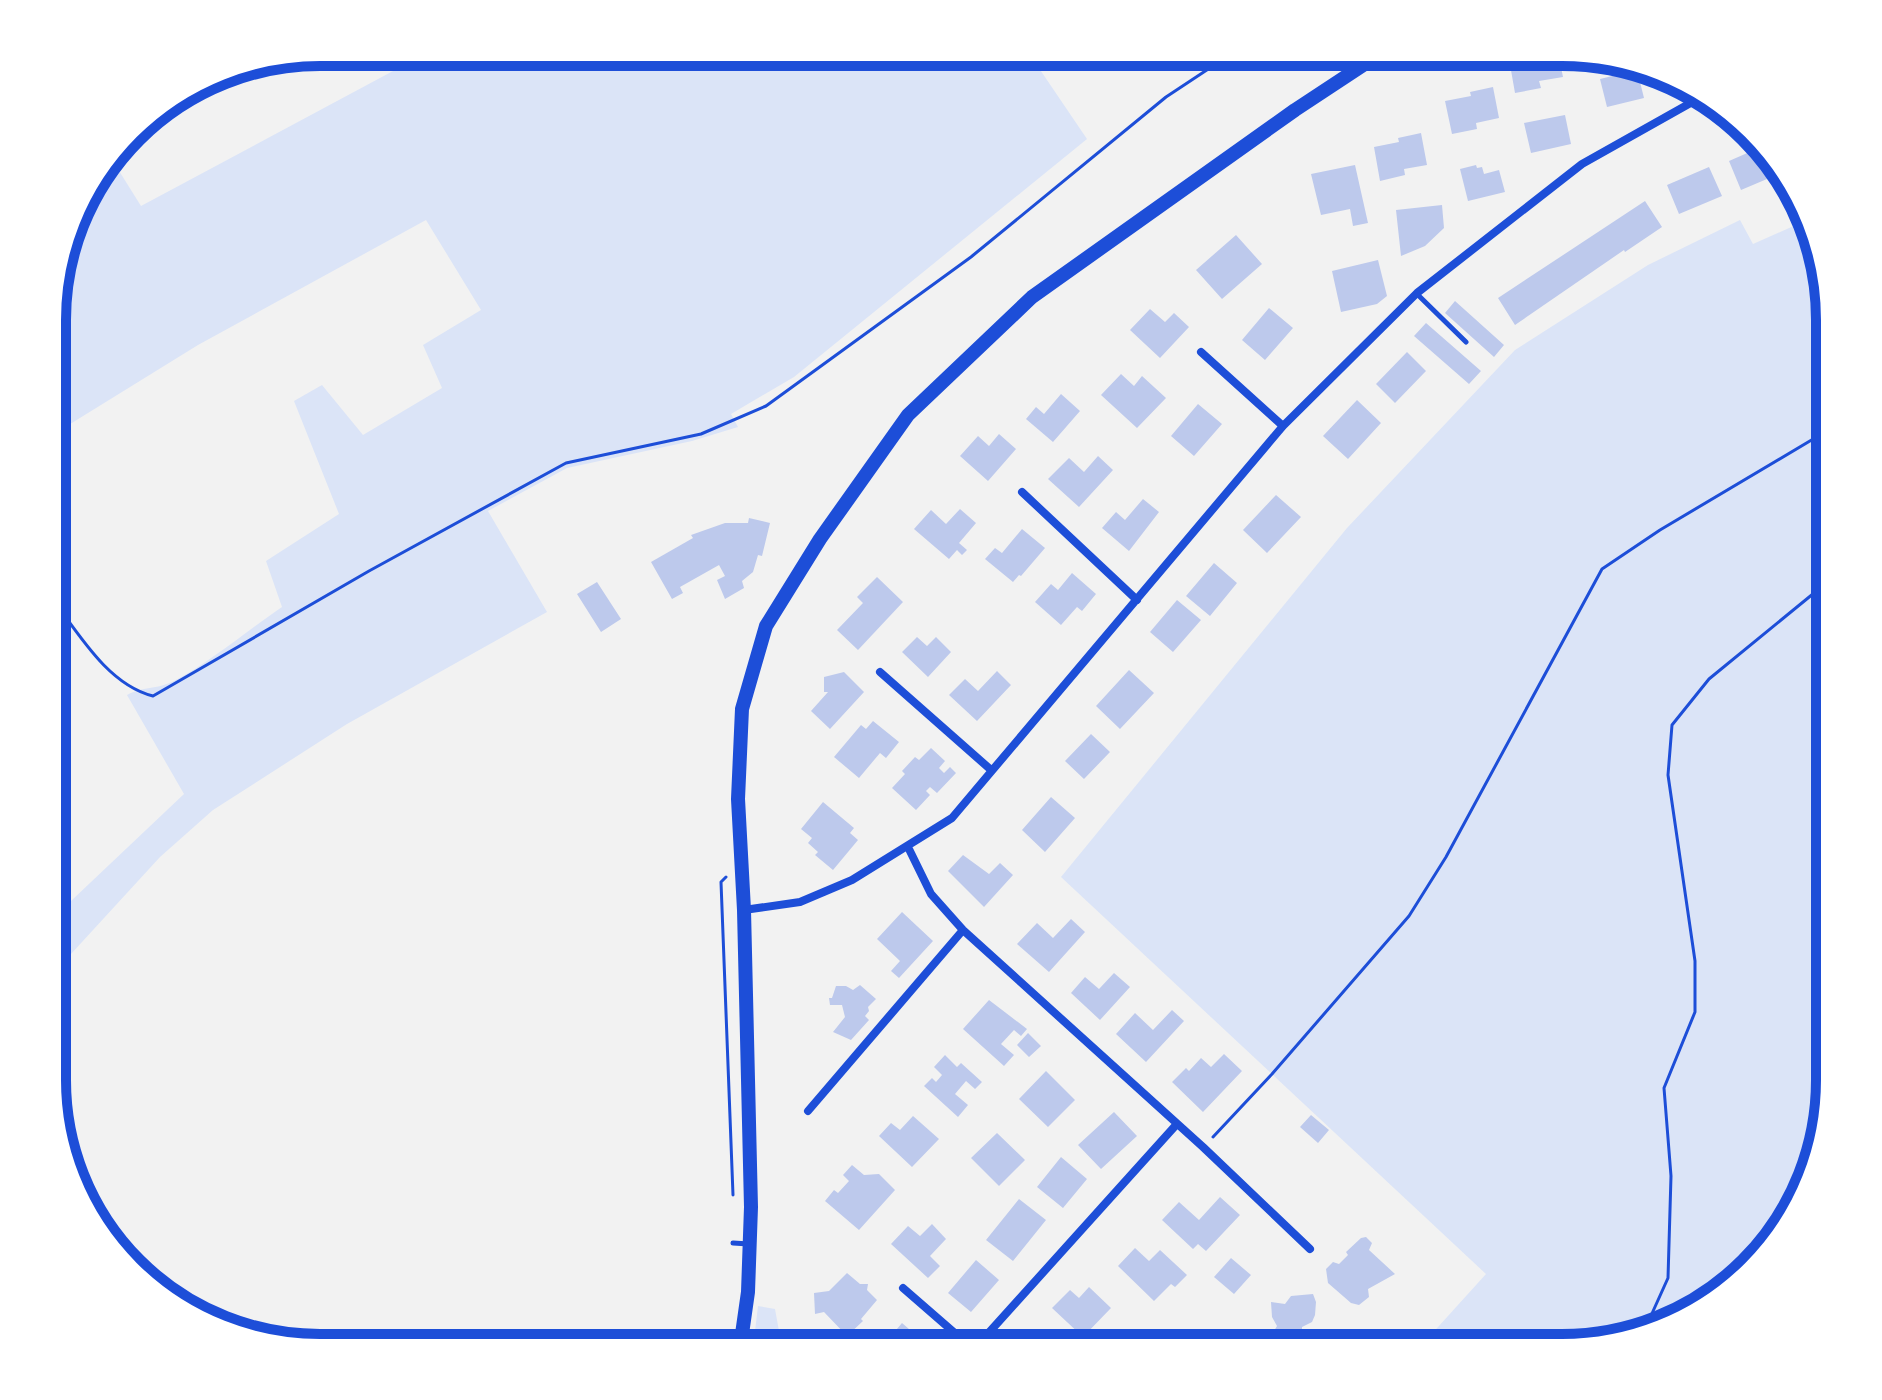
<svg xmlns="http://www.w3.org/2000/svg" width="1882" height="1400" font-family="'Titillium Web',sans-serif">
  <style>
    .green { fill: #dbe4f7 }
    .building { fill: #bdc9ec }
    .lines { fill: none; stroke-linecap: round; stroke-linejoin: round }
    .path { stroke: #1d4ed8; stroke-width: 3 }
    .service { stroke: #1d4ed8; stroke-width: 5 }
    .minor { stroke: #1d4ed8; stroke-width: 8 }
    .secondary { stroke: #1d4ed8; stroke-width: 14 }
    .rim { fill: none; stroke: #1d4ed8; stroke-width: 10 }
  </style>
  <rect width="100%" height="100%" fill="#f2f2f2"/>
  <path class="green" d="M422 52H1028L1087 139 794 377 731 414 738 427 692 441 567 468 488 511 547 612 347 724 213 810 160 857 71 954 53 980V918L184 794 127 695C143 686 156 690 174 681 209 663 248 630 282 607L266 561 339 514 294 401 322 385 363 435 442 388 423 345 481 310 426 220 198 345 54 434V284L88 186 111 158 141 206 421 56Z
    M1740 220 1753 244 1807 220 1830 319 1829 1098 1810 1182 1764 1256 1680 1321 1562 1348H1419L1486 1274 1061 877 1347 528 1515 350 1648 265Z
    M758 1306 775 1309 781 1342 785 1348H753Z"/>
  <path class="building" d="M1534 53H1558L1563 77 1539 81 1541 88 1515 93 1509 59Z
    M1637 70 1644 98 1607 107 1600 79Z
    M1493 87 1499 118 1476 123 1477 129 1452 134 1445 101 1471 96 1470 92Z
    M1565 115 1571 144 1531 153 1524 123Z
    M1421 133 1427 165 1404 169 1405 175 1380 181 1374 147 1399 142 1398 138Z
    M1761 147 1781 173 1741 190 1729 161Z
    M1355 165 1368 223 1353 226 1350 209 1321 215 1311 174Z
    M1476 165 1477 168 1482 167 1484 174 1499 170 1505 192 1468 201 1460 169Z
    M1709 167 1722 196 1679 214 1667 185Z
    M1645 201 1662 227 1625 252 1624 250 1515 325 1498 298Z
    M1442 205 1444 228 1425 246 1401 256 1396 210Z
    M1236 235 1262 264 1222 299 1196 270Z
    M1378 260 1387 296 1377 304 1341 312 1332 271Z
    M1455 301 1504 345 1494 357 1445 313Z
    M1269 308 1293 328 1265 360 1242 340Z
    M1150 309 1165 322 1174 313 1189 327 1160 358 1130 330Z
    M1426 323 1481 371 1469 384 1414 336Z
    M1407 352 1426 371 1395 403 1376 384Z
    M1121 374 1134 386 1142 376 1166 398 1137 428 1101 395Z
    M1061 394 1080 411 1053 442 1026 419 1036 407 1044 414Z
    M1357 400 1381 423 1348 459 1323 436Z
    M1198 404 1222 424 1194 456 1171 436Z
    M999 434 1016 449 988 481 960 456 978 436 989 446Z
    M1098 456 1113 470 1079 507 1048 479 1069 458 1084 472Z
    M1276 495 1301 517 1267 553 1243 530Z
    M1143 499 1159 512 1129 551 1102 528 1116 512 1125 520Z
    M960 509 976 523 959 543 967 550 962 555 957 550 949 559 914 529 931 510 946 524Z
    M749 518 770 523 762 556 758 555 753 572 742 581 744 588 725 599 717 580 725 576 719 565 680 587 683 593 672 599 651 562 693 538 691 535 725 523H748Z
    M1022 529 1045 548 1021 576 1019 575 1013 582 985 559 995 548 1002 553Z
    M1214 563 1237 583 1210 616 1186 596Z
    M1072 573 1096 594 1082 611 1077 607 1061 625 1035 602 1051 584 1058 590Z
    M877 577 903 602 858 650 837 630 863 603 857 597Z
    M597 582 621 619 601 632 577 594Z
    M1177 600 1201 620 1173 652 1150 632Z
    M917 637 927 646 936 637 951 652 928 677 902 652Z
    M1129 670 1154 693 1120 729 1096 706Z
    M997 671 1011 685 977 721 949 695 965 679 978 691Z
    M844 672 864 692 830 729 811 711 828 692H824V677Z
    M873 721 899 742 886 758 880 753 859 778 834 757 861 725 866 729Z
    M1091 734 1110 752 1084 779 1065 761Z
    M931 748 945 761 939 768 944 773 950 767 956 773 937 793 930 787 926 791 930 795 916 810 892 788 905 774 902 771 915 757 919 760Z
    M1051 797 1075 818 1045 852 1022 830Z
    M823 802 854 828 850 833 858 840 833 870 815 855 818 852 808 843 812 838 801 829Z
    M963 855 989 874 1000 863 1013 875 984 907 948 871Z
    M902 912 933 941 899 978 891 971 900 961 877 939Z
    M1071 919 1085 932 1049 972 1017 944 1037 923 1053 938Z
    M1114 973 1130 987 1100 1020 1071 993 1085 977 1099 989Z
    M860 985 876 999 868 1007 869 1011 865 1016 869 1020 851 1040 833 1032 845 1017 842 1005H830L829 998H832L836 986H846L853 990Z
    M989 1000 1027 1029 1021 1036 1014 1030 1001 1044 1014 1055 1004 1066 963 1029Z
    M1172 1010 1184 1021 1146 1062 1116 1034 1135 1013 1153 1030Z
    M1028 1033 1041 1046 1029 1057 1017 1045Z
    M1224 1054 1242 1071 1203 1112 1172 1082 1186 1068 1189 1071 1201 1058 1211 1067Z
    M945 1055 957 1067 961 1063 982 1082 975 1089 966 1081 955 1094 968 1105 958 1117 924 1086 932 1078 936 1082 942 1075 934 1067Z
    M1046 1071 1075 1100 1048 1127 1019 1099Z
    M1114 1112 1137 1136 1101 1169 1078 1145Z
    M1311 1115 1329 1130 1318 1143 1300 1127Z
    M913 1116 939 1139 912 1167 879 1136 891 1123 900 1130Z
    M997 1133 1025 1160 999 1186 971 1158Z
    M1061 1157 1087 1179 1063 1208 1037 1187Z
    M852 1165 864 1175 879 1174 895 1190 859 1230 825 1201 834 1190 838 1193 849 1181 843 1175Z
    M1220 1197 1240 1215 1206 1251 1198 1244 1193 1249 1162 1220 1179 1202 1199 1220Z
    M1019 1199 1046 1220 1013 1261 986 1240Z
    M932 1224 946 1239 930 1256 940 1266 928 1278 891 1244 908 1226 920 1236Z
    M1366 1237 1372 1243 1369 1250 1395 1274 1368 1289 1369 1297 1359 1305 1351 1303 1328 1283 1326 1269 1333 1262 1339 1264 1348 1255 1346 1252 1361 1238Z
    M1135 1248 1149 1261 1160 1250 1187 1275 1175 1287 1171 1284 1154 1301 1118 1266Z
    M1231 1258 1251 1275 1234 1294 1214 1277Z
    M976 1260 999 1280 971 1312 948 1293Z
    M847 1273 860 1284H868L867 1290 877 1300 861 1319 863 1321 847 1336 824 1312 815 1314 814 1293 829 1291Z
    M1089 1287 1111 1308 1083 1337 1052 1308 1070 1290 1079 1298Z
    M1313 1294 1316 1302 1315 1315 1312 1322 1302 1327V1333L1289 1335V1338L1277 1334 1274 1331 1277 1326 1272 1317 1271 1302 1285 1304 1291 1296Z
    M902 1323 931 1348H881Z"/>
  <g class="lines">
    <path class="path" d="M54 601C80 636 109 685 153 696L369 571 566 463 701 434 766 406 971 257 1166 97 1234 52
      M726 877 721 882 733 1195
      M1213 1137 1272 1074 1409 916 1446 857 1602 569 1660 530 1830 429
      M1645 1329 1668 1278 1671 1176 1664 1088 1695 1012V961L1668 775 1672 725 1709 679 1830 580"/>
    <path class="service" d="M1417 294 1466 342
      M733 1243 749 1244"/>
    <path class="minor" d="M1201 352 1283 426
      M1022 492 1137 600
      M880 672 990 769
      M908 847 931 894 963 930 1203 1147 1310 1249
      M744 910 800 902 852 880 952 818 1283 426 1417 293 1582 164 1703 96
      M808 1111 963 930
      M903 1288 972 1348
      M975 1348 1176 1125"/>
    <path class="secondary" d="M740 1348 748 1292 751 1207 744 910 738 799 742 709 766 626 820 539 908 415 1032 297 1295 110 1383 52"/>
  </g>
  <path d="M0 0H1882V1400H0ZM320 66H1562A254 254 0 0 1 1816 320V1080A254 254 0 0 1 1562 1334H320A254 254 0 0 1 66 1080V320A254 254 0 0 1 320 66Z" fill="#fff" fill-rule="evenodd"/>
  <path class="rim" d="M320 66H1562A254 254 0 0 1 1816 320V1080A254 254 0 0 1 1562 1334H320A254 254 0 0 1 66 1080V320A254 254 0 0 1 320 66Z"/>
</svg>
